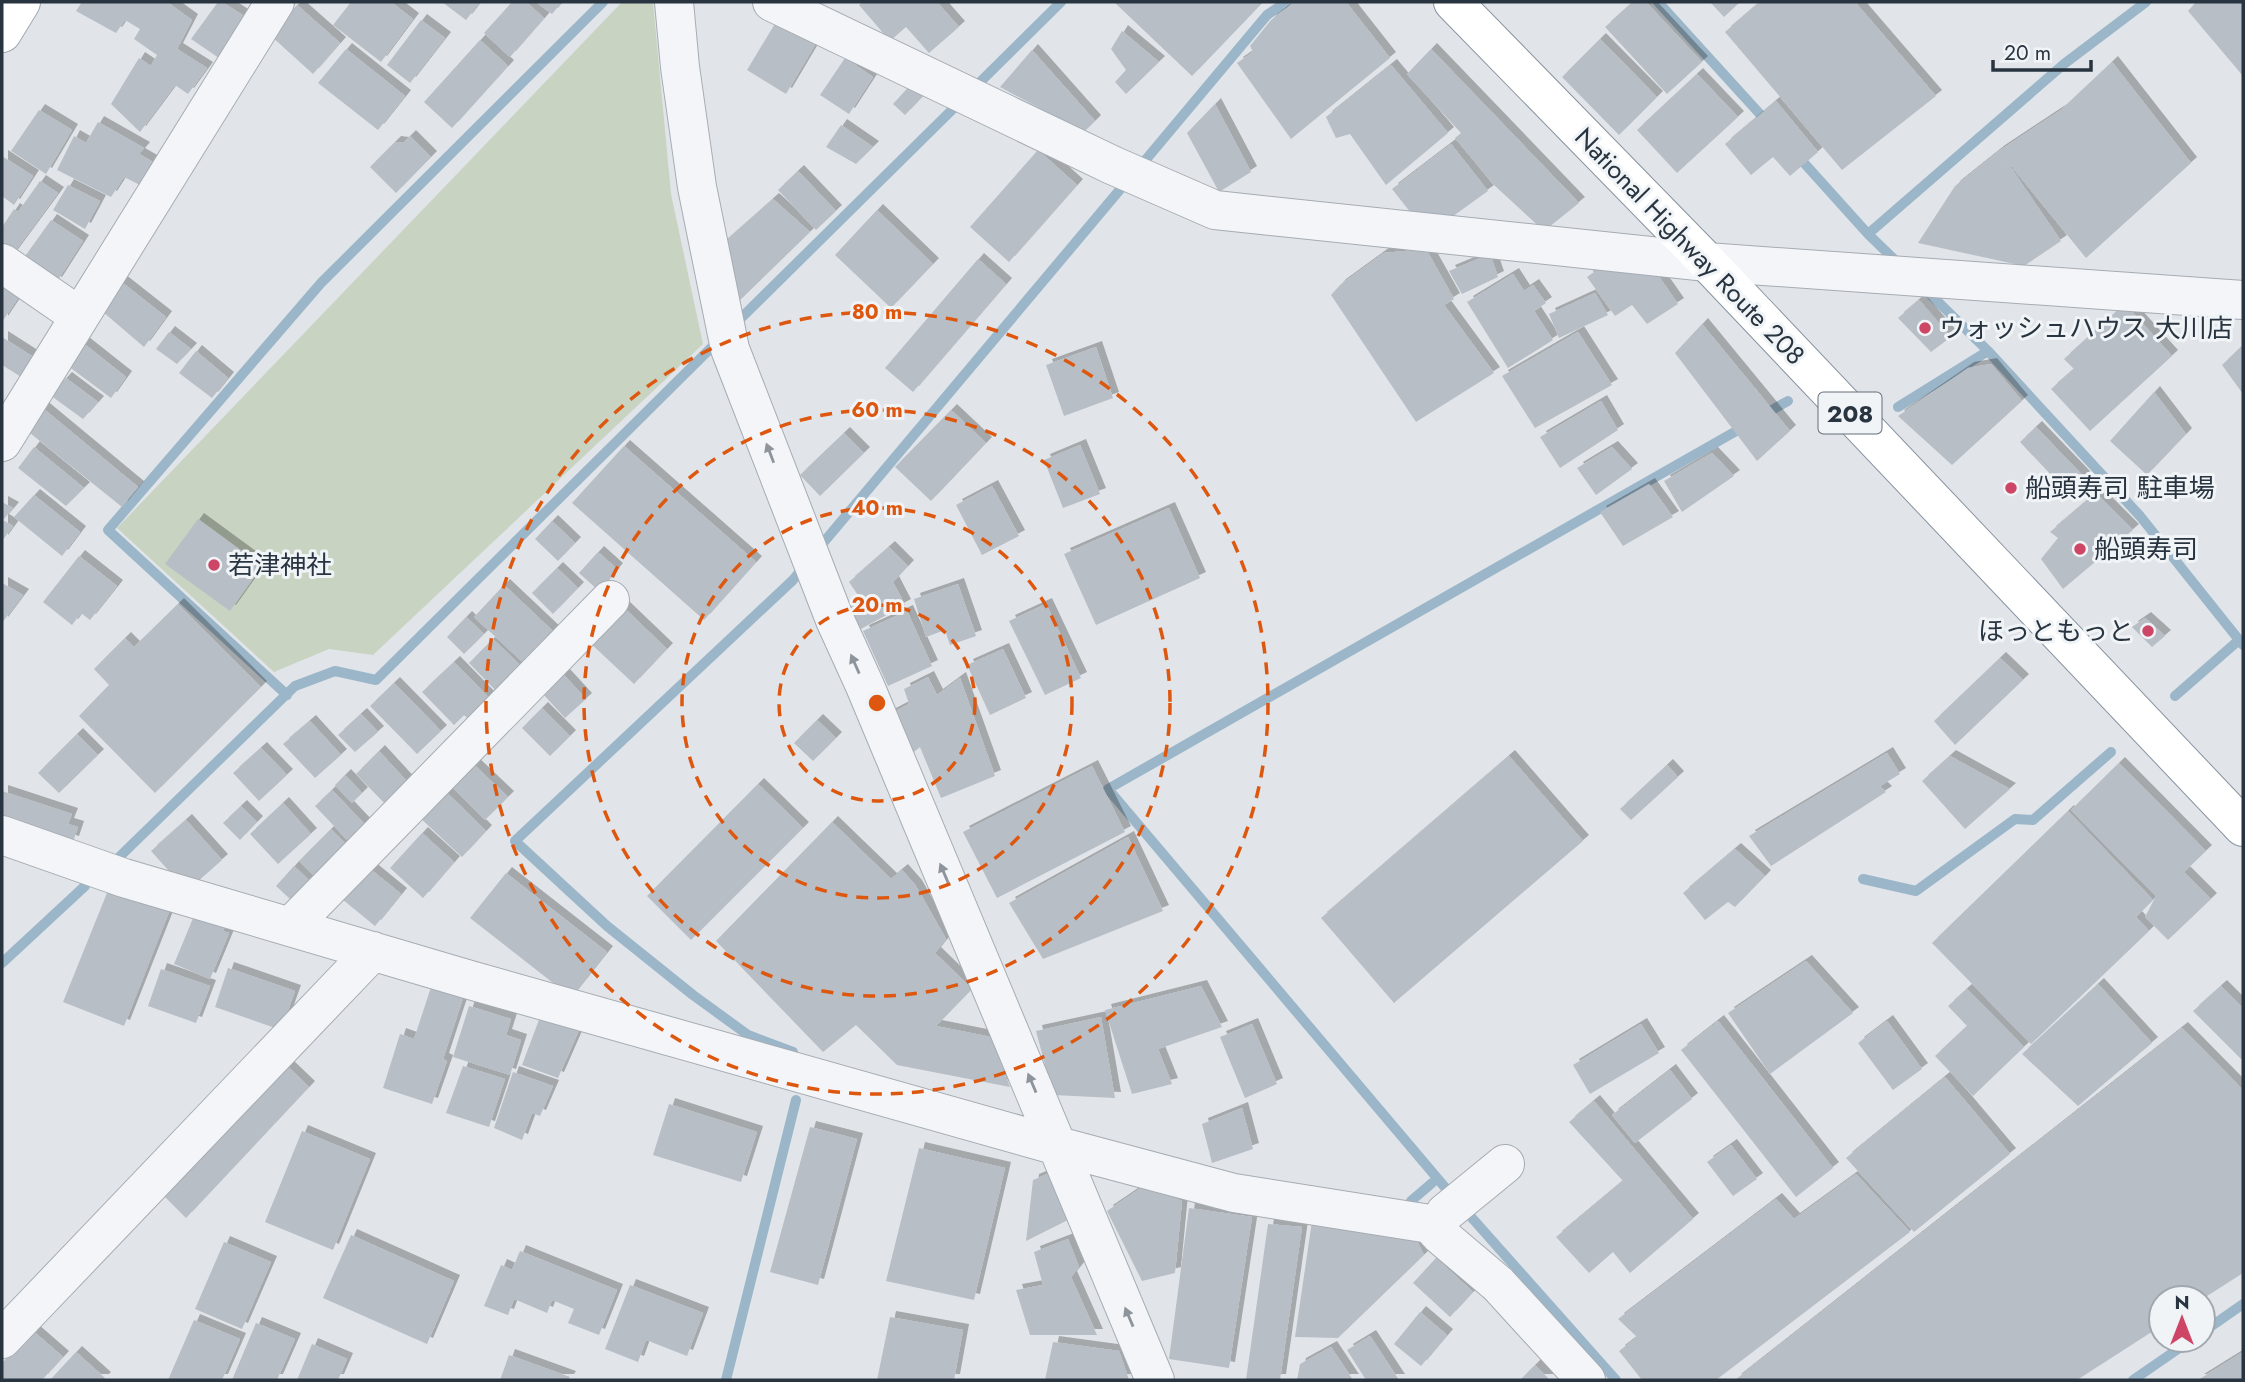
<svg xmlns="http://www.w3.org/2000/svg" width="2245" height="1382" font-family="Jost,'Noto Sans JP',sans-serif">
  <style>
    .green { fill: #c8d3c2 }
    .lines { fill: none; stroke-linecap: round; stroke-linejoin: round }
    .stream { stroke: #9cb6c9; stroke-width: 10 }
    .building { fill: #b8bec6; filter: url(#shadow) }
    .minor-casing { stroke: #a6acb3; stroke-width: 40 }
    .major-casing { stroke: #a0aab5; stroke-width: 40 }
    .highway-casing { stroke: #8894a0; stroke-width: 40 }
    .minor { stroke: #f3f5f8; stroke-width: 38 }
    .major { stroke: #fff; stroke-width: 38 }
    .highway { stroke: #fff; stroke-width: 38 }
    .oneway { fill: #8e949c }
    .ring { fill: none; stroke: #de570f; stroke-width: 3.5; stroke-dasharray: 12 9 }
    .poi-dot { fill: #ce4666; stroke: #f0f4f7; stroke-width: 2.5 }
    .labels { text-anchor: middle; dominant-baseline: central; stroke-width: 6; stroke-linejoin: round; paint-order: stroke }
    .shield { fill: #f0f4f7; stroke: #656e78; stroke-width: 2 }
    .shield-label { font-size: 24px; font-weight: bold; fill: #293441 }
    .street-label { font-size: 26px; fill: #293441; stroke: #f0f4f7 }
    .poi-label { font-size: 26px; fill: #293441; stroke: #f0f4f7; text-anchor: start }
    .centre { fill: #de570f; stroke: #f0f4f7; stroke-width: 3.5 }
    .ring-label { font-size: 21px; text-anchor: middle; font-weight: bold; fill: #de570f; stroke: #f0f4f7; stroke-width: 6; stroke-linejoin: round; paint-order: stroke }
  </style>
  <defs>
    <filter id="shadow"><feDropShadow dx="6" dy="-6" stdDeviation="0" flood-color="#0004"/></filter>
  </defs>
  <rect width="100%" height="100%" fill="#e1e5e9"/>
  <path class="green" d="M622 2H653L671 194 703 344 373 655 329 649 274 672 117 528Z"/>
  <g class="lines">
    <path class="stream" d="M1658 2 1769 124
      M972 90 1061 2
      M1796 154 1868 234 1900 265
      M1138 169 1267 15 1286 2
      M1868 234 2064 64 2146 2
      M1926 290 1988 351
      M735 324 961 101
      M1898 407 1988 351 2140 516 2243 645
      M1761 416 1788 401
      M818 549 1128 180
      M287 695 108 530 321 283 603 2
      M2175 696 2239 640
      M111 865 295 686 335 671 376 680 720 339
      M1863 879 1916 891 2015 819 2033 820 2111 752
      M2 963 85 886
      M793 1052 748 1035 693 995 607 926 515 841 793 580 804 566
      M1454 1198 1108 789 1745 426
      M1411 1201 1432 1183
      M1464 1209 1616 1380
      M2203 1332 2243 1304
      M726 1380 796 1100
      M2133 1380 2191 1340"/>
  </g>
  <path class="building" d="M82 2H167L192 20 177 49 207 68 188 94 175 85 140 132 111 104 139 58 151 66 157 55 134 39 140 29 125 20 116 33 76 11Z
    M218 2H222L247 18 219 58 191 39Z
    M351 2H391L413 19 381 62 333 25Z
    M442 2H480L466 20Z
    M512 2H526L544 18 510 57 484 33Z
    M536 2H562L552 14Z
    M863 2H937L959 27 929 53 906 27 890 41 859 5Z
    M1114 2H1263L1192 76Z
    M1295 2H1346L1390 58 1291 139 1237 63 1253 52 1250 46 1271 20Z
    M1633 2H1646L1702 62 1667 94 1605 27Z
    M1710 2H1740L1724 17Z
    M1760 2H1855L1936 96 1842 170 1725 32Z
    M2196 2H2243V76L2188 11Z
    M297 5 340 43 313 74 270 35Z
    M421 20 445 38 410 83 387 65Z
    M776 22 815 45 786 94 747 70Z
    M1122 31 1159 62 1126 94 1115 82 1126 70 1111 49Z
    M1600 39 1657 97 1619 135 1562 77Z
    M480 40 508 66 452 128 424 102Z
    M346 49 405 96 378 130 318 83Z
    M1431 49 1579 203 1544 231 1494 185 1455 138 1461 133 1407 74Z
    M1032 50 1095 121 1084 132 1000 87Z
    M845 58 873 77 849 114 820 95Z
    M2112 62 2191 163 2086 258 2003 156 2061 241 2024 266 1918 243 1955 186 1999 151 2061 110Z
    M1391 65 1448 133 1386 185 1350 134 1336 138 1326 117Z
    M1697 74 1738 117 1677 173 1637 130Z
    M914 81 926 93 905 115 893 104Z
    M1776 101 1818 152 1790 176 1773 157 1751 175 1725 144Z
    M1215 104 1251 172 1219 192 1187 133Z
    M39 110 72 130 46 174 11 151Z
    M98 122 144 148 139 154 153 162 140 185 124 177 111 197 57 170 74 136 86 143Z
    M841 125 873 147 856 164 826 147Z
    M410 136 431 157 396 193 370 167 395 142 403 143Z
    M1451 144 1488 191 1438 227H1422L1392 189Z
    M1038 150 1077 185 1009 262 970 227Z
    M2 156 33 176 14 205 2 196Z
    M798 171 836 211 816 230 778 190Z
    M40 181 58 193 10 258 2 252V227L14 209 18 212Z
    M68 185 100 201 85 229 53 210Z
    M773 199 810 232 737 303 720 246Z
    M877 210 933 264 891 308 835 255Z
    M51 220 83 241 56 283 23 259Z
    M1426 249 1454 299 1444 305 1494 373 1416 422 1331 295 1340 285 1384 253Z
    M1490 254 1498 277 1462 294 1449 271Z
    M978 259 1006 284 913 392 885 368Z
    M1604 265 1655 271 1678 304 1647 324 1632 305 1615 316 1587 277Z
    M1513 274 1524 291 1533 285 1546 303 1534 311 1553 340 1508 368 1467 302Z
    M119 280 166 317 144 347 96 306Z
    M2 283 20 295 2 322Z
    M1595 293 1608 315 1559 338 1549 314Z
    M1919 300 1951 337 1931 352 1898 318Z
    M2125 304 2172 356 2090 431 2051 389 2074 369 2064 359Z
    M1702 324 1790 431 1757 461 1675 353Z
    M169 332 191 349 177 364 156 349Z
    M1578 332 1612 385 1535 428 1502 376Z
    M2 337 38 360 26 380 2 365Z
    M78 339 126 377 111 398 60 360Z
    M2242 346 2243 348V394L2222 365Z
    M1096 347 1113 398 1064 416 1046 365Z
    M196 351 228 378 212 398 179 373Z
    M1991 364 2022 401 1952 465 1898 416 1968 368Z
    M66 378 98 402 83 419 50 395Z
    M2154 392 2186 434 2147 475 2110 441Z
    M1601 401 1618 430 1560 468 1540 437Z
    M39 405 138 487 122 507 20 425Z
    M951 410 986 443 931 501 895 467Z
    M2036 427 2084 477 2068 493 2020 442Z
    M844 433 864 453 820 496 800 475Z
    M1080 445 1100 494 1063 508 1044 460Z
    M624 446 756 562 704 620 572 503Z
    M34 447 84 488 66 506 18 468Z
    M1612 447 1632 469 1596 495 1577 468Z
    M1712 453 1734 476 1682 512 1664 481Z
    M1649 484 1673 517 1623 546 1600 512Z
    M992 486 1019 536 982 555 956 505Z
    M2096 493 2133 530 2063 589 2041 559 2058 538 2050 532Z
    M34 495 80 532 62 556 14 517Z
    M2 502 13 508 3 520 13 526 2 541Z
    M1169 508 1200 578 1096 625 1064 554Z
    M198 519 262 566 230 611 165 564Z
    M552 521 575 543 558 561 535 539Z
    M889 547 908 566 893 582 905 605 859 630 846 604 860 598 849 582Z
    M598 552 617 569 599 591 579 573Z
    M79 556 117 586 90 620 81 613 72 625 43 602Z
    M557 568 578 588 553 614 532 593Z
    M2 583 23 595 2 623Z
    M958 584 976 636 950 645 945 630 926 637 914 599Z
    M504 585 558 636 528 667 474 617Z
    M178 604 261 687 155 793 79 716 109 685 94 669 125 638 134 647Z
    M1046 604 1081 678 1045 695 1009 621Z
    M622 606 667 649 634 684 588 641Z
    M907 611 932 666 888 686 863 631Z
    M466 617 484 634 464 654 447 637Z
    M2145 618 2165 636 2152 647 2132 627Z
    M493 639 526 671 501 696 469 663Z
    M1003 649 1026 698 990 715 967 665Z
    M2000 658 2023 680 1955 745 1934 721Z
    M454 662 496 705 475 725 464 715 454 725 422 692Z
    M564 675 586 699 565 718 543 694Z
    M928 677 937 695 960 678 995 776 941 798 920 747 909 756 888 715 909 704 904 689Z
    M394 683 441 731 417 754 370 706Z
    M542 708 570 736 550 756 522 728Z
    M361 714 378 732 355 752 338 735Z
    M817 720 836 738 813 761 794 743Z
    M310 721 341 755 315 778 283 744Z
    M77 734 98 755 59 793 38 773Z
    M261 748 287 775 259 801 233 773Z
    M379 751 413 788 390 809 356 774Z
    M1887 753 1900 774 1880 786 1886 792 1771 866 1749 836Z
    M1509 756 1583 841 1394 1003 1321 918Z
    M1950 756 2010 789 1965 829 1922 781Z
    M470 761 508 797 485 820 448 783Z
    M2119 763 2206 851 2184 872 2211 899 2168 940 2145 917 2156 896 2071 810Z
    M1667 765 1678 777 1631 820 1620 809Z
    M1092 766 1125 832 997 898 963 832Z
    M345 775 362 793 352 803 335 785Z
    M758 784 803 828 691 940 647 896Z
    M442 788 486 831 462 857 417 815Z
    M332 790 370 830 353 846 315 806Z
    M2 791 72 814 68 824 78 827 73 842 2 819Z
    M283 803 311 834 278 864 250 834Z
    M241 806 257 822 240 840 223 823Z
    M2068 811 2153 900 2136 917 2149 931 2031 1044 1932 943Z
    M186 820 222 860 187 891 151 851Z
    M832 822 891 879 902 870 916 886 946 939 935 953 972 989 936 1026 991 1037 1010 1087 897 1065 856 1025 823 1052 716 941Z
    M331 829 352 850 320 882 299 861Z
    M422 833 454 862 423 898 390 868Z
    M1128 837 1163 911 1043 959 1009 903Z
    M1735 849 1765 876 1735 907 1728 902 1705 920 1683 893Z
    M294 866 320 891 302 910 276 886Z
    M368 867 401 894 375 926 342 899Z
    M506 873 607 952 571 997 470 918Z
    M111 883 171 907 124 1026 63 1002Z
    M196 911 226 924 223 931 229 933 210 979 174 964Z
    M1806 961 1853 1013 1770 1074 1728 1013Z
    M228 968 295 991 281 1030 215 1007Z
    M161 969 210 986 196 1023 148 1006Z
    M434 978 466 989 443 1059 447 1061 432 1104 383 1088 400 1034 414 1039Z
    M2098 984 2152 1043 2078 1106 2022 1054Z
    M1201 986 1222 1027 1158 1049 1172 1084 1132 1094 1105 1010Z
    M2221 986 2243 1008V1061L2193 1011Z
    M1967 989 2024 1047 1973 1096 1935 1056 1967 1026 1948 1006Z
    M469 1006 511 1019 506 1035 521 1040 510 1075 453 1057Z
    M540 1017 579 1030 558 1078 522 1065Z
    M1101 1017 1115 1098 1053 1095 1036 1031Z
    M1718 1021 1833 1168 1796 1197 1681 1050Z
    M1887 1021 1922 1069 1893 1090 1858 1043Z
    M1252 1024 1277 1084 1245 1098 1220 1037Z
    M1641 1024 1659 1053 1590 1094 1573 1065Z
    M2182 1028 2243 1090V1273L2204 1298H2161V1326L2077 1380H1735Z
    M285 1064 309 1087 186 1218 163 1195Z
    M463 1066 505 1079 489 1127 446 1113Z
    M1670 1070 1692 1099 1635 1143 1612 1115Z
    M513 1072 553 1086 540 1116 532 1113 522 1140 494 1128Z
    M1945 1077 2010 1154 1914 1232 1846 1158Z
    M1594 1101 1693 1219 1630 1273 1613 1252 1589 1273 1556 1237 1623 1181 1569 1122Z
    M669 1104 757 1132 741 1182 653 1155Z
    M1242 1108 1253 1149 1212 1163 1202 1124Z
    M810 1127 857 1139 818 1285 770 1272Z
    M302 1131 370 1159 333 1250 265 1222Z
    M1731 1145 1757 1179 1733 1196 1707 1162Z
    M919 1148 1005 1168 974 1300 886 1281Z
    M1057 1170 1074 1217 1026 1241 1033 1180Z
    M1856 1174 1910 1232 1716 1380H1642L1619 1351 1637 1337 1618 1319 1776 1199 1794 1219Z
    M1144 1186 1182 1201 1175 1273 1142 1281 1107 1211Z
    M1189 1208 1252 1217 1229 1368 1169 1359Z
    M1312 1221 1415 1237 1424 1255 1338 1338 1295 1337Z
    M1268 1224 1302 1227 1280 1380H1246Z
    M351 1235 454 1281 427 1344 323 1298Z
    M1068 1239 1079 1267 1071 1277 1097 1335H1030L1016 1290 1043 1285 1034 1252Z
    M224 1242 271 1262 242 1329 195 1309Z
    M520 1251 617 1290 599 1335 568 1323 574 1309 552 1300 547 1313 514 1299 508 1315 484 1306 501 1265 512 1270Z
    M1436 1258 1473 1292 1450 1317 1413 1283Z
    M630 1285 703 1313 687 1356 646 1340 638 1362 605 1349Z
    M1420 1312 1447 1335 1421 1366 1394 1344Z
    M890 1317 963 1330 954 1380H877Z
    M194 1320 240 1339 222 1380H168Z
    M256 1323 295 1339 277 1380H232Z
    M32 1330 63 1357 42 1380H2V1363Z
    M1370 1336 1399 1380H1366L1347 1350Z
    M1053 1342 1119 1351 1129 1380H1045Z
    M312 1344 347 1359 338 1380H297Z
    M1331 1347 1353 1380H1297L1300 1364Z
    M76 1352 105 1378 103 1380H50Z
    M2243 1352V1380H2198Z
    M509 1355 570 1377 568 1380H500Z
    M1535 1365 1550 1380H1520Z"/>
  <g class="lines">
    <defs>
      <path id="minor" d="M674 2 680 67 697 187 730 349 835 620 865 686 1155 1380
        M772 2 1112 165 1215 210 1707 262 2243 300
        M2 263 79 316
        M2 442 275 2
        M2 835 124 878 470 980 1058 1146 1234 1193 1430 1224 1440 1235 1498 1284 1586 1380
        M290 927 610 600
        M1445 1213 1505 1164
        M2 1339 373 951"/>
      <path id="major" d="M2 33 21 2"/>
      <path id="highway" d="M1453 2 1707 262 2243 827"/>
    </defs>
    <use href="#minor" class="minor-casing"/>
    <use href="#major" class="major-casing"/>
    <use href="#highway" class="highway-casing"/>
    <use href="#minor" class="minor"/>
    <use href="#major" class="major"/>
    <use href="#highway" class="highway"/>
  </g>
  <defs><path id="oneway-solid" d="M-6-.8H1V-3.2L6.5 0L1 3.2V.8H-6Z" transform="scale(1.75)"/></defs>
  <g class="oneway">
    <use href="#oneway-solid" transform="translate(770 453) rotate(-111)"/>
    <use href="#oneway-solid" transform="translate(855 664) rotate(-114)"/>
    <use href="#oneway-solid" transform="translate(944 873) rotate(-113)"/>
    <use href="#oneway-solid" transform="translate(1032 1083) rotate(-113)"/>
    <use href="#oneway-solid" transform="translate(1129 1317) rotate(-113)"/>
  </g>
  <g class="ring">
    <circle cx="877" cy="703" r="98"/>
    <circle cx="877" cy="703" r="195"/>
    <circle cx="877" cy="703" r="293"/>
    <circle cx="877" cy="703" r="391"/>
  </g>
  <g class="poi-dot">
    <circle cx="1925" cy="328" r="7"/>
    <circle cx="2011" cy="488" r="7"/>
    <circle cx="2080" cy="549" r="7"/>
    <circle cx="214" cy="565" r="7"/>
    <circle cx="2148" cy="631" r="7"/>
  </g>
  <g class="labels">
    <rect class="shield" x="1818.5" y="392.5" width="63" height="41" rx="5"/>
    <g class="shield-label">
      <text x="1850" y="413">208</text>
    </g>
    <g class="street-label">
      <text transform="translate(1690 246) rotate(46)">National Highway Route 208</text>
    </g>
    <g class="poi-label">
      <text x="1939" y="328">ウォッシュハウス 大川店</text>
      <text x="2025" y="488">船頭寿司 駐車場</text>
      <text x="2094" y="549">船頭寿司</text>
      <text x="228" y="565">若津神社</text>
      <text x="2134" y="631" text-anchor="end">ほっともっと</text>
    </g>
  </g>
  <circle cx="877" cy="703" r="10" class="centre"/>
  <g class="ring-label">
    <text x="877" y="319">80 m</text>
    <text x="877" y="417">60 m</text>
    <text x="877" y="515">40 m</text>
    <text x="877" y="612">20 m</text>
  </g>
  <rect width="2245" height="1382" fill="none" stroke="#293441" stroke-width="7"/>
  <g transform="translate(2182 1319)"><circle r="33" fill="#f0f4f7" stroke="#a0a7ae" stroke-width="2"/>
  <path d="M0-5L12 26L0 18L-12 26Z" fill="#ce4666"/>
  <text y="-10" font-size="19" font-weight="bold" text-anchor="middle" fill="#293441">N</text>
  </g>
  <path d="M1993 60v10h98v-10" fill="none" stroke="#293441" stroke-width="3.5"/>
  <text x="2004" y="60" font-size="21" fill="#293441" stroke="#f0f4f7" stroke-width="5" paint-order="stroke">20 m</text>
</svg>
